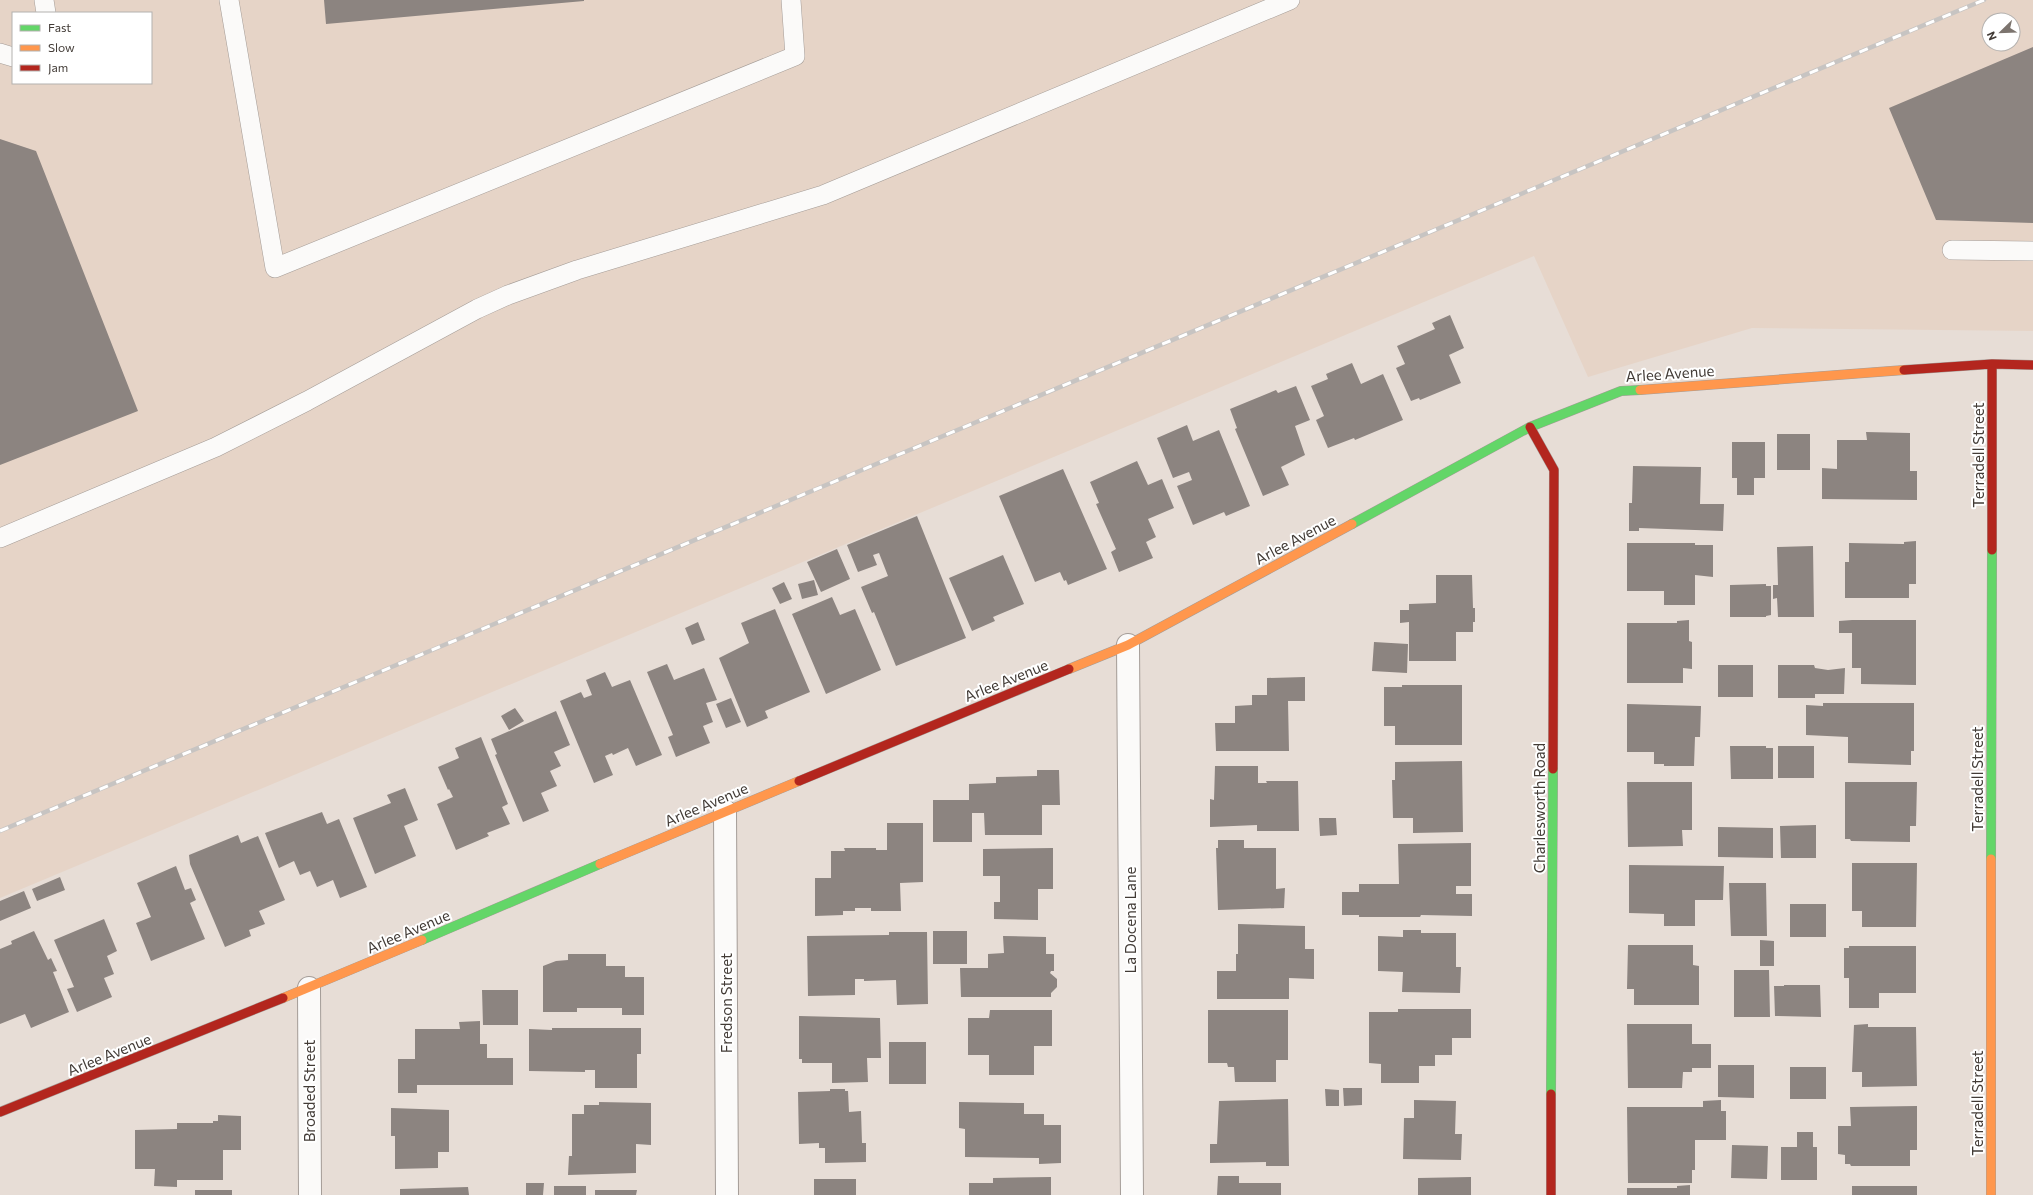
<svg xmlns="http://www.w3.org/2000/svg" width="2033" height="1195" font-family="Commissioner,sans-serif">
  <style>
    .built { fill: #e6d4c7; fill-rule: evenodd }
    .building { fill: #8c8480 }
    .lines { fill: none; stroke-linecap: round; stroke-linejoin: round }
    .lane-casing { stroke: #a49c97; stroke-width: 20 }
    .street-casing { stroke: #a49c97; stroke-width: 24 }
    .fast-casing { stroke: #a49c97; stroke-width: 10 }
    .slow-casing { stroke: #a49c97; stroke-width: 10 }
    .jam-casing { stroke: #a49c97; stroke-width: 10 }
    .lane { stroke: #fbfaf9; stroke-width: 19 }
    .street { stroke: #fbfaf9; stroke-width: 22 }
    .fast { stroke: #63d668; stroke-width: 9 }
    .slow { stroke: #ff974d; stroke-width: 9 }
    .jam { stroke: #b3261e; stroke-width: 9 }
    .rail-casing { stroke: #c7c4c2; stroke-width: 4.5 }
    .rail { stroke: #fff; stroke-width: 3; stroke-dasharray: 9; stroke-linecap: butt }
    .labels { text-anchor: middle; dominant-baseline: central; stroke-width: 4; stroke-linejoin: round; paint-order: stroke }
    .street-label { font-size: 15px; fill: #423b36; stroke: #fff }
  </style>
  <rect width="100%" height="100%" fill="#e7ddd6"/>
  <path class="built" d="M0 0H2033V331L1752 328 1588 377 1534 256 0 898ZM13 13H151V83H13ZM1989 20H2013V44H1989Z"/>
  <path class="building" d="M324 0H584V1L326 24Z
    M2033 47V223L1936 220 1889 108Z
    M0 139 36 151 138 411 0 465Z
    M1450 315 1464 348 1449 355 1461 383 1420 400 1419 398 1411 401 1396 368 1405 364 1397 346 1435 329 1432 323Z
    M1352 363 1361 384 1383 374 1403 420 1355 440 1354 438 1328 448 1316 420 1324 416 1311 386 1328 379 1326 374Z
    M1296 386 1310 420 1295 426 1305 455 1281 467 1289 485 1263 496 1235 429 1237 428 1230 409 1276 390 1278 393Z
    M1187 425 1193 441 1219 430 1250 506 1226 516 1224 512 1193 525 1177 486 1192 480 1189 472 1173 478 1157 438Z
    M1866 432 1910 433V471H1917V500L1822 499V468L1837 469V440H1867Z
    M1777 434H1810V470H1777Z
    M1732 442H1765V478H1754V495H1737V478H1732Z
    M1137 461 1148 485 1162 479 1174 508 1148 519 1156 537 1146 542 1153 558 1119 572 1111 552 1116 549 1096 504 1099 503 1090 482Z
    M1633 466 1701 467 1700 504H1724L1723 531 1639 528V531H1629V503H1632Z
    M1063 469 1107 569 1068 585 1066 580 1064 581 1060 572 1035 582 999 496Z
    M917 516 966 638 896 666 874 612 872 613 861 587 888 576 879 553 873 555 877 565 858 572 847 545Z
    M1916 541V584H1909V598H1845V562H1849V543L1904 544V542Z
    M1627 543H1695V545H1713V577L1695 575V605H1664V591H1627Z
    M1813 546 1814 617H1778L1777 598 1773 599V585H1778L1777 547Z
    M837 549 850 579 821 592 807 562Z
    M1003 555 1024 604 993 617 995 621 972 631 949 578Z
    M1436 575H1472L1473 608H1475V622H1473V632H1456V661H1409V622L1400 623V610H1409V604L1436 603Z
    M814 580 818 595 802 599 798 584Z
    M784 582 792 599 780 604 772 588Z
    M1766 584V586H1771V615L1766 616V617H1730V585Z
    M832 597 840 615 855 609 881 670 826 694 792 614Z
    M775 609 810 692 765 711 768 718 747 727 719 658 749 643 741 623Z
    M1689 620V641L1692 642V669L1683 668V683H1627V623H1677V621Z
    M1852 620H1916V685L1861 684V668H1852V633H1839V621Z
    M698 622 705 640 692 645 685 628Z
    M1374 642 1408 644 1407 673 1372 671Z
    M667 664 674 680 704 668 717 700 706 703 713 722 703 726 710 743 676 757 668 737 673 735 647 672Z
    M1718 665H1753V697H1718Z
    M1778 665H1814L1815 668 1828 670 1845 668 1844 694H1815V698H1778Z
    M605 672 612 687 630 680 662 755 636 766 628 748 613 755 612 753 605 756 613 775 594 783 560 701 581 692 584 698 592 695 586 680Z
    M1305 677V701H1288L1289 751H1216L1215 723H1235V706L1252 705V695H1267V678Z
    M1402 685H1462V745H1395V726H1384V687H1402Z
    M731 698 741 722 726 728 716 704Z
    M1823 703H1914V751H1911V765L1848 763V737L1806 735V705L1823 706Z
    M1627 704 1701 706 1700 737H1695L1694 766H1664V764H1654V752H1627Z
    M515 708 524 721 509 730 501 716Z
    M556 711 570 745 554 752 561 766 550 771 557 786 541 793 549 811 523 822 495 755 497 754 491 739Z
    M481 737 508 804 502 807 510 824 487 833 489 836 456 850 437 804 453 797 449 789 448 790 438 767 459 758 455 748Z
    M1730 746H1766V748H1773V779H1731Z
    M1778 746H1814V778H1778Z
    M1462 761 1463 832 1413 833V818H1393L1392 780H1395V762Z
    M1215 766H1258V783H1267L1266 781H1298L1299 831H1257V825L1210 827V799L1214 800Z
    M1037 770H1059L1060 805H1042V835H985L984 813H972V842H933V800H969V784L996 783V777L1037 776Z
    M1627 782H1692V830H1682L1683 846 1628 847Z
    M1845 782H1917L1916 826H1910V842L1851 841 1850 839H1845Z
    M405 788 418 820 404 826 416 856 375 874 353 818 391 803 387 795Z
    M322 812 327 824 339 819 367 887 340 898 333 880 317 887 310 871 300 875 294 861 279 868 265 833Z
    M1319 818H1336L1337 835 1320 836Z
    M887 823H923V882L900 883 901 911H871V908H855V911H843V915L815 916V878H831V851H845L844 848H876V850H887Z
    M1816 825V858H1781L1780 826Z
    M1718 827 1773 828V858L1718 857Z
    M238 835 241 843 258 836 285 900 259 911 265 924 249 930 251 936 225 947 190 864 189 855Z
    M1218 840H1244V848H1276V889L1285 888 1284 908 1218 910 1216 848H1218Z
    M1471 843V886H1456V894H1472V916L1421 915 1420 917H1359V915H1342V892H1359V884H1399L1398 844Z
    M1053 848V889H1038V920L994 919V902H1000V876H983V849Z
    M1852 863H1917L1916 927H1862V911H1852Z
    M1629 865 1724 866 1723 900H1695V926H1664V914L1629 913Z
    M176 866 185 890 191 888 196 900 190 903 205 939 151 961 136 923 151 917 137 883Z
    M60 877 65 890 37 901 32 889Z
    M1729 883H1766L1767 936H1731Z
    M24 891 31 908 0 921V901Z
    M1790 904H1826V937H1790Z
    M104 919 117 951 107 956 114 974 104 978 112 997 77 1012 67 989 74 987 54 940Z
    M1238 924 1305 926V949H1314V979L1289 978V999H1217V971H1236V954H1238Z
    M1403 930H1421V933H1456V967H1461L1460 993 1402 992 1403 972 1378 971V936L1403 937Z
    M34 931 48 960 51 958 57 971 53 972 69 1012 31 1028 25 1014 0 1024V949L12 944 11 941Z
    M933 931H967V964H933Z
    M889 932H927L928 1004 897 1005 896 980 864 981V979H855V995L808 996 807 936 889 935Z
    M1003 936 1046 937V954H1054V971H1051L1050 973 1057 979V987L1051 993V997H961L960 968H988V954L1004 953Z
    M1760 940 1774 941V966H1760Z
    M1628 945H1693V965L1699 966V1005H1634V989H1627Z
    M1849 946H1916V993H1879V1008H1849V978H1844V948H1849Z
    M568 954H606V966H625V977H644V1015H622V1008H577V1012H543V966L556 961 568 960Z
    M1734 970H1769L1770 1017H1734Z
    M1784 985H1820L1821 1017 1775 1016 1774 986H1784Z
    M482 990H518V1025H483Z
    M1398 1009H1471V1038H1452V1055H1435V1066H1419V1083H1381V1064L1369 1063V1012H1398Z
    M990 1010H1052V1046H1034V1075H989V1055H968V1018H989Z
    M1208 1010H1288V1060H1276V1082H1235L1234 1067H1228L1227 1063H1208Z
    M799 1016 880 1018 881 1058H867L868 1082 832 1083V1063H802V1059H799Z
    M480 1021V1044H487V1058H513V1085H417V1093H398V1059H415V1029H460L459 1022Z
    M1627 1024H1692V1044H1711V1068H1692V1072H1683L1682 1088H1628Z
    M1868 1024V1027H1916L1917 1086 1862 1087V1072H1852L1854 1025Z
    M552 1028H641V1054H637V1088H595V1070H585V1072L529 1071V1029L552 1030Z
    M889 1042H926V1084H889Z
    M1718 1065H1754V1098L1718 1097Z
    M1790 1067H1826V1099H1790Z
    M1343 1088H1362V1105L1344 1106Z
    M830 1089H845V1091H848L849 1112 861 1111 862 1143H866V1162L825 1163V1148H819V1143L799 1144 798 1092 830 1091Z
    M1325 1089 1339 1090V1106H1326Z
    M1288 1099 1289 1166H1266V1162L1210 1163V1144H1217L1219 1101Z
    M1414 1100 1456 1101 1455 1134H1462L1461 1160 1403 1159 1404 1118H1414Z
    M1721 1100V1111H1726V1140H1695V1170H1692V1183H1628L1627 1107H1703V1101Z
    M599 1102 651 1103V1145L636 1144V1173L568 1175 569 1156H572V1114H584V1105H599Z
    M959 1102 1024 1103V1114H1044V1125H1061V1163L1039 1164V1158L965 1157V1129L959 1128Z
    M1917 1106V1150H1910V1166H1851L1850 1164H1845V1155L1838 1154V1126H1851L1850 1107Z
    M391 1108 449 1110V1152H438V1168L395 1169V1136H391Z
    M218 1115 241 1116V1150H223V1180H177V1187L154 1186 155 1169H135V1130L177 1129V1123H213V1121H218Z
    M1797 1132H1813V1147H1817V1180H1781V1147H1797Z
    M1732 1145 1768 1146 1767 1179 1731 1178Z
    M1218 1176H1239V1183H1281V1195H1217Z
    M1051 1177V1195H969V1183H993V1178Z
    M1471 1177V1195H1418V1178Z
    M814 1179H856V1195H814Z
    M526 1183H544L543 1195H526Z
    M1690 1185V1195H1627V1188H1677V1186Z
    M554 1186H586V1195H554Z
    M1852 1186H1917V1195H1852Z
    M468 1187 469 1195H400V1189Z
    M195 1190H232V1195H195Z
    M595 1190H637L636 1195H595Z"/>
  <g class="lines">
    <defs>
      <path id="lane" d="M44 0 46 13
        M229 0 275 268 795 56 791 0
        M0 53 13 57
        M1952 250 2033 251
        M0 538 216 447 307 401 477 309 508 295 577 270 823 195 1290 0"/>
      <path id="street" d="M1128 645 1132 1195
        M725 811 727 1195
        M309 988 310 1195"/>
      <path id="fast" d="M1352 524 1530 427 1621 391 1640 390
        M1991 859 1992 550
        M422 940 600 864
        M1551 1094 1553 769"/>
      <path id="slow" d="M1640 390 1904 370
        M1069 669 1128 645 1352 524
        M600 864 799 781
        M283 998 422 940
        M1991 1195V859"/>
      <path id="jam" d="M1904 370 1992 364 2033 365
        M1530 427 1554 470 1553 769
        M1992 550V364
        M799 781 1069 669
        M0 1112 283 998
        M1551 1195V1094"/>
    </defs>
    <use href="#lane" class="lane-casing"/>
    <use href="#street" class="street-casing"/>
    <use href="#fast" class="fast-casing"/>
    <use href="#slow" class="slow-casing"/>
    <use href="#jam" class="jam-casing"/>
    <use href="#lane" class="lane"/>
    <use href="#street" class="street"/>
    <use href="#fast" class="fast"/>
    <use href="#slow" class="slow"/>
    <use href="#jam" class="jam"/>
    <defs>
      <path id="rail" d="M0 831 1984 0"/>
    </defs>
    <use href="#rail" class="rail-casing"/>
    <use href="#rail" class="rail"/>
  </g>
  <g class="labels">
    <g class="street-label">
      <text transform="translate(1670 373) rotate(-4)">Arlee Avenue</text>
      <text transform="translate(1978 455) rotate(-90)">Terradell Street</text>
      <text transform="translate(1295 539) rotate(-28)">Arlee Avenue</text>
      <text transform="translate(1006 680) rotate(-22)">Arlee Avenue</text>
      <text transform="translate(1977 779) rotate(-90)">Terradell Street</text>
      <text transform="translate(706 804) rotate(-23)">Arlee Avenue</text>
      <text transform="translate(1539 808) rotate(-90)">Charlesworth Road</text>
      <text transform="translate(1130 920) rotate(-90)">La Docena Lane</text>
      <text transform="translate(408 931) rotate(-23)">Arlee Avenue</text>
      <text transform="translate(726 1003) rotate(-90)">Fredson Street</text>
      <text transform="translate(109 1054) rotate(-22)">Arlee Avenue</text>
      <text transform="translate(309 1091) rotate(-90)">Broaded Street</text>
      <text transform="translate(1977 1103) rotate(-90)">Terradell Street</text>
    </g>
  </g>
  <rect x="12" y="12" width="140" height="72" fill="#ffffff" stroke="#b3b1af"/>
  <rect x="20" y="25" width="20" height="6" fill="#63d668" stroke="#b3b1af"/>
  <text x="48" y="32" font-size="12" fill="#423b36">Fast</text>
  <rect x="20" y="45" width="20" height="6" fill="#ff974d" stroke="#b3b1af"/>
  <text x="48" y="52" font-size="12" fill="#423b36">Slow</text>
  <rect x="20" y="65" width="20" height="6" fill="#b3261e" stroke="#b3b1af"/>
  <text x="48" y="72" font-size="12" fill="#423b36">Jam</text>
  <g transform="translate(2001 32) rotate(247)"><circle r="19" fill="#ffffff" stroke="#b3b1af"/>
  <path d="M0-3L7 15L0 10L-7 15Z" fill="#7c746e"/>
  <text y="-6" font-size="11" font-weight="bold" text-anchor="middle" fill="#423b36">N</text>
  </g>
</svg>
